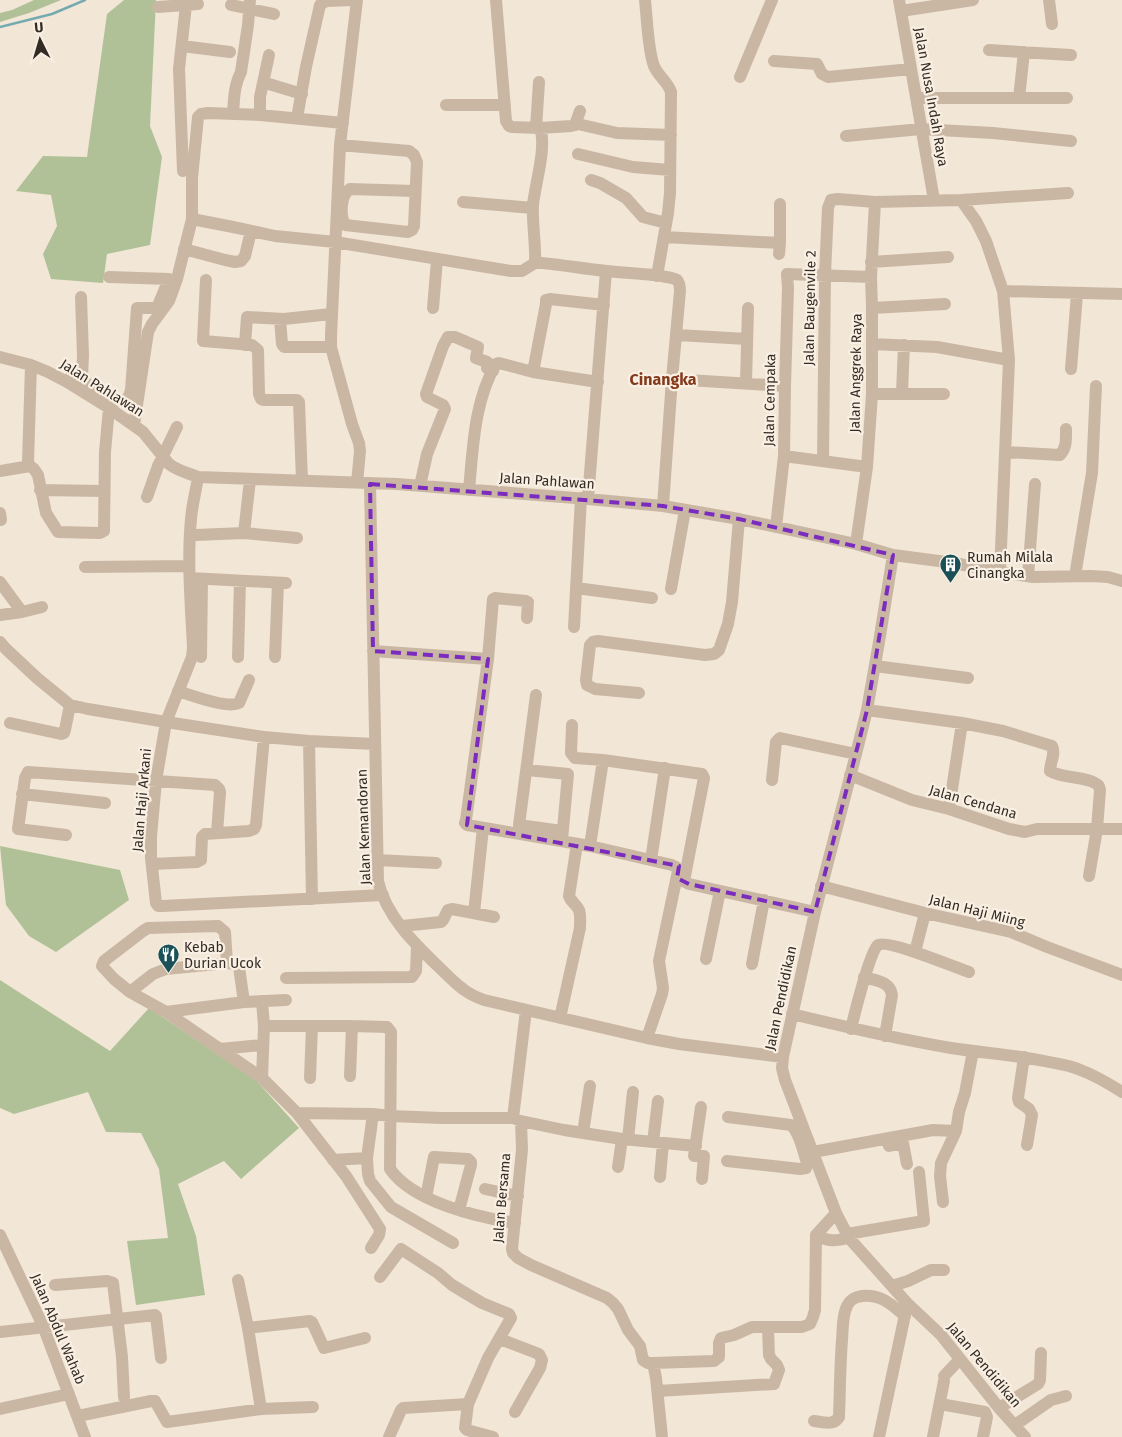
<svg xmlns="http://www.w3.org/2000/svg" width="1122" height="1437" font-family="'Fira Sans',sans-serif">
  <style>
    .green { fill: #b1c197 }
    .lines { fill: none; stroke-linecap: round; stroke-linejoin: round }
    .stream { stroke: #75aaaf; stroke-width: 2.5 }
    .minor { stroke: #cab7a3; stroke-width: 12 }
    .marked { fill: none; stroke: #7b2cbf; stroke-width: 4; stroke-dasharray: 10 6; stroke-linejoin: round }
    .labels { text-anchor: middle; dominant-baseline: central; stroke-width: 4.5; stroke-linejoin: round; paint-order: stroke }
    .street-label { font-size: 14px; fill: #342b25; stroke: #f9f0e3 }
    .poi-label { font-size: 14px; fill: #342b25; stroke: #f9f0e3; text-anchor: start }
    .quarter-label { font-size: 16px; font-weight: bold; fill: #853a1c; stroke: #f9f0e3 }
  </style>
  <rect width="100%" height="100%" fill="#f2e6d7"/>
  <path class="green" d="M34 0H61L29 13 0 22V13L12 10Z
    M124 0H156L150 126 162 157 150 245 107 254 103 283 51 279 43 254 57 226 51 195 16 191 43 156 87 157 107 14Z
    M0 846 120 870 129 900 56 952 29 936 6 905Z
    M0 980 110 1051 149 1008 255 1079 299 1128 241 1179 224 1161 178 1184 196 1236 205 1295 136 1305 127 1241 168 1238 159 1169 141 1133 106 1132 88 1092 14 1114 0 1108Z"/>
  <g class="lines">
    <path class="stream" d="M0 27 52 14 85 0"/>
    <path class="minor" d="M496 0 506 121 509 126 512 127 540 128C547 147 535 184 533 205 532 224 536 244 535 263H542C564 265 585 269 607 271 621 273 667 274 677 280 680 283 680 287 680 291L672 379 663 506
      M645 0C647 18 648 51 654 66 658 76 668 82 671 92L670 193 668 213 657 276
      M899 0 934 200
      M1049 0 1052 24
      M231 5 274 14
      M158 7 198 4
      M901 11 973 0
      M182 46 230 52
      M989 50 1071 55
      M774 61 817 64 822 74 828 77 911 69
      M740 77 772 0
      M264 82 269 84 302 94
      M916 98H1067
      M1019 98 1024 52
      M446 105H505
      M233 114C234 100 234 85 241 72L248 25 250 0
      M260 115V97L269 55
      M297 118 306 67 320 5 326 1 352 0
      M575 125 580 111
      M536 128 539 82
      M540 128 571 126 578 124 617 133 671 135
      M846 136 921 129 993 133 1071 141
      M340 145 409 151 414 155 417 162 414 226 412 230 408 232 345 225C340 216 340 195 350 189L415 191
      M578 154 633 167 670 170
      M183 171 179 69 186 5
      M591 180 600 183 626 198 643 217 666 223
      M961 200 976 221 986 241 1003 291 1009 360 1000 572
      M463 202 533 208
      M192 219 233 227 275 236 335 242 511 271H522L535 263
      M664 237 780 243
      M184 249 225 260 235 262 241 261 245 256 251 231
      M779 254 780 243V204
      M871 262 948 257
      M206 280 203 341 252 345 258 350 259 394 261 399 263 400H297L299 402 302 480
      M1003 291 1122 294
      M81 297 83 355 82 379
      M433 308 437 260
      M872 308 945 304
      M280 319 282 344 284 347H331
      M677 335 747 339
      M872 344 937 347 1009 360
      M245 345 247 317 284 319 331 314
      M0 357 31 365 48 372 67 382 109 408 143 432 169 464C178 471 188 473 198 477L397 484 588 499 663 506 739 519 856 544 893 555 954 563 1000 572 1033 577 1091 576 1108 577 1122 581
      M31 365 28 462 30 466 34 469 38 475 46 513 58 532 100 533 104 531 105 452 109 408
      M1071 369 1077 294
      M533 372 598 382
      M672 379 785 386
      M67 382 73 374 106 396 121 401 128 399 131 390 137 308H157L169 279 109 277
      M746 383 748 308
      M902 393 904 345
      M872 394H944
      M134 425 148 332 152 324 169 301 177 279 192 219V178L198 117 201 114 208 113 260 115 343 123
      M1005 452 1060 455C1067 448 1066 438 1066 429
      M784 456 867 467
      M823 461 825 274 828 208 831 200 838 199 875 202 961 200 1068 193
      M0 471 30 466
      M198 477C196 491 192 505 191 519 187 562 191 605 193 648L192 657 166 722 156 781 151 837V858L156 903 158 906H163L383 895
      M357 483 360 451 359 443 352 424 331 347V336L340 145 357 0
      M370 484 378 881C386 917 417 946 443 971 449 977 456 984 463 989 469 994 476 997 484 1000L647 1038 679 1044 783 1057
      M420 486 427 454 445 409 443 405 427 397 426 394 443 346 448 337H455L478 347 476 358 487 362V368L493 371
      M40 490 104 491
      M469 490C473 448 474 401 496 364L499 363 533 372 546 304V300L550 299 604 305
      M147 497 158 466 177 427
      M588 499 606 271
      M0 513 1 520
      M776 527 784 456 785 386 788 288 787 274 871 277
      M244 533 250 480
      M196 535 244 533 297 538
      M856 544 867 467 872 394V308L871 277 875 202
      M893 555 879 642 867 710 856 754 815 912 783 1057 782 1068 785 1080 836 1213 849 1238 907 1303 941 1335 999 1408 1025 1437
      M85 567 189 566
      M1028 576 1035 484
      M1075 576 1092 473 1096 386
      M190 578 286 583
      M0 582 22 612
      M576 588 652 598
      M671 589 685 510
      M0 615 22 612 42 607
      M574 627 581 498
      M0 642 6 649 37 678 70 705 88 709 166 722 264 737 309 741 375 744
      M373 651 488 659 466 820 465 823 467 825 590 846 672 865 676 867 678 871 659 961 663 988 662 994 647 1038
      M201 657 202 579
      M238 657 240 581
      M275 657 278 583
      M488 659 493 599 495 598 526 601 528 602 527 618
      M875 666 968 678
      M178 691C191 695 227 709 239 703L249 680
      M639 693 595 689 587 685 586 680 590 645 593 642 598 641 705 655 714 654 719 650 728 624 732 602 739 519
      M536 695 519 825 562 831
      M867 710 962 723 1003 731 1052 746C1056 754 1050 762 1050 771 1064 779 1084 776 1095 783 1099 785 1099 786 1100 790L1097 829 1089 876
      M10 723 61 734 64 733 65 730 70 705
      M572 725 571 753 575 758 603 760 702 774 704 778 684 881
      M309 741 312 899
      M527 770 568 774 562 840
      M850 775 912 800 949 809 1009 829 1025 832 1037 829H1122
      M772 780 776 742 780 738 856 754
      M22 794 105 803
      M949 809 962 723
      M66 835 18 829 25 778 28 772 215 785 219 789 220 792 217 833
      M590 846 603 760
      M377 860 436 863
      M651 860 665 768
      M152 864 197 862 201 860 202 837 205 834 249 831 254 829 256 825 264 737
      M677 878 689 884 815 912
      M821 886 925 913 1011 932 1047 947 1122 975
      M474 913 483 828
      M402 926 441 922 443 920 448 910 452 909 494 917
      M915 952 925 913
      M706 959 720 891
      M227 963 225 932 218 926 148 928 143 931 104 961 102 966 114 979 130 992 166 1012 262 1078 297 1113 346 1176 380 1229 379 1235 371 1248
      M752 964 764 900
      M864 977C876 981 890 981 892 995L885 1036
      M286 978 412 977 416 971 417 947
      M130 992 153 974 166 969 227 963 236 964 239 967 244 1002
      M166 1012 244 1002 286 1000
      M792 1014C845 1027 898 1039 951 1048 984 1053 1017 1055 1049 1062 1059 1064 1069 1065 1078 1069 1094 1075 1108 1083 1122 1092
      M560 1018 580 928C580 922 581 916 579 910 576 904 571 902 569 896L577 844
      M264 1026H352L387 1027 391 1032 390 1169C413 1202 477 1217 515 1223
      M851 1029C854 1016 870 951 878 945 887 939 955 967 969 972
      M220 1049 262 1045
      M1024 1057 1018 1098 1019 1102 1029 1109 1032 1115 1027 1145
      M350 1076 352 1026
      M262 1078 264 1026 262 1001
      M310 1078 312 1026
      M701 1107 694 1156H704L702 1179
      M297 1113 373 1114 391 1116 441 1118H513L521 1121 564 1130 622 1139 696 1146
      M373 1114 367 1158 368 1174 370 1181 391 1207 453 1243
      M728 1117 791 1125C800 1133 803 1151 807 1163
      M513 1118 526 1010
      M521 1121 522 1150 512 1249 513 1253 518 1258 531 1265 607 1298 613 1303 618 1309 628 1330 640 1346 643 1360 648 1363H653L656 1378 662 1437
      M583 1133 590 1086
      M628 1139 633 1092
      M653 1142 658 1101
      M889 1146 903 1143 907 1164
      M813 1152 933 1130 956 1131 959 1112 965 1093 973 1051
      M333 1160 367 1158
      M727 1161 800 1169 806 1168 807 1163 811 1159
      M618 1167 622 1139
      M660 1177 663 1143
      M485 1189 518 1196
      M426 1197 434 1157 468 1159 471 1162V1165L459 1210
      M943 1202 940 1176 941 1163 956 1131
      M847 1234 924 1221 919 1172
      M0 1235 43 1326 85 1437
      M816 1235C828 1242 836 1241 849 1238
      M380 1277 401 1249 438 1273 452 1285 482 1303 509 1314 511 1318 488 1358 468 1404 403 1408 401 1410 389 1437
      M238 1280 248 1328
      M55 1285 107 1281 113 1283 122 1357 124 1397
      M892 1286 908 1281 931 1270H944
      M0 1332 155 1315 156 1316 161 1358
      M500 1339 539 1354 542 1360 540 1368 515 1412
      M653 1363 714 1361 719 1357V1343L721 1338 734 1335 752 1327H802L810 1324 813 1317 815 1310 816 1235 836 1213
      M944 1376 960 1359
      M658 1391 774 1384 779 1370 777 1365 771 1359 769 1355 768 1328
      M468 1404 465 1428 467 1430 493 1437
      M940 1404 985 1412 987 1417 983 1437
      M999 1408 1038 1384 1040 1380 1041 1353
      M0 1409 69 1394
      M261 1409 248 1328 310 1321 312 1322 324 1348 365 1338
      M78 1416 151 1401H155L167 1422 261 1409 313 1407
      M814 1421C823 1422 834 1426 839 1417 840 1391 840 1366 842 1340 843 1329 842 1316 847 1306 850 1299 855 1297 862 1296 881 1294 891 1304 905 1316
      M1015 1425 1051 1400 1066 1396
      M879 1437 906 1310
      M933 1437 944 1381"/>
  </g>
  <path class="marked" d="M370 484 663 506 739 519 893 555 867 710 815 912 689 884 677 878 679 866 467 825 488 659 373 651Z"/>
  <defs>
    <symbol id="building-pin" viewBox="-11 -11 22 30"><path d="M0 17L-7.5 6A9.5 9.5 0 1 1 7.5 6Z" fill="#1a5057" stroke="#f9f0e3"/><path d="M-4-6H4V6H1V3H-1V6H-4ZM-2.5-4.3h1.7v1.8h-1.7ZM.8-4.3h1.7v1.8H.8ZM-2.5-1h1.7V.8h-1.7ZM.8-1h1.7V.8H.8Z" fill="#fff"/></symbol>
    <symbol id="restaurant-pin" viewBox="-11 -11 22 30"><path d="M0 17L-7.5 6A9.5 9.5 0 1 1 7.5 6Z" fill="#1a5057" stroke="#f9f0e3"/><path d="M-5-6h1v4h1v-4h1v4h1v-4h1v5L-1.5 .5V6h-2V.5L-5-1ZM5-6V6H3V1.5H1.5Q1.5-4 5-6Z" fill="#fff"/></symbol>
  </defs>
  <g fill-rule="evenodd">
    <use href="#building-pin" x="938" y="552" width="25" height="34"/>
    <use href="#restaurant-pin" x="156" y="942" width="25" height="34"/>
  </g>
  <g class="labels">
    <g class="street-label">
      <text transform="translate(931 97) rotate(80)">Jalan Nusa Indah Raya</text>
      <text transform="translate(810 308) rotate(-89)">Jalan Baugenvile 2</text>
      <text transform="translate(856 373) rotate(-89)">Jalan Anggrek Raya</text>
      <text transform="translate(102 388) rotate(32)">Jalan Pahlawan</text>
      <text transform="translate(770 400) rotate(-89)">Jalan Cempaka</text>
      <text transform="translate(547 481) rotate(4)">Jalan Pahlawan</text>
      <text transform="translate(142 800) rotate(-85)">Jalan Haji Arkani</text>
      <text transform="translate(973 802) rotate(16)">Jalan Cendana</text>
      <text transform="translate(364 827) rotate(-92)">Jalan Kemandoran</text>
      <text transform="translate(977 911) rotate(14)">Jalan Haji Miing</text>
      <text transform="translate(781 998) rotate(-78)">Jalan Pendidikan</text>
      <text transform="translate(502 1198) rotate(-85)">Jalan Bersama</text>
      <text transform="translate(58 1329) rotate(67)">Jalan Abdul Wahab</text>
      <text transform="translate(984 1365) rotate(50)">Jalan Pendidikan</text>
    </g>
    <g class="poi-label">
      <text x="967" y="557">Rumah Milala<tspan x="967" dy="16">Cinangka</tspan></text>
      <text x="184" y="947">Kebab<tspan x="184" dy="16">Durian Ucok</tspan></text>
    </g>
    <g class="quarter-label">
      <text x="663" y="379">Cinangka</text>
    </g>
  </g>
  <g transform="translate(40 40) rotate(355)" stroke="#f9f0e3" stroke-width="4" paint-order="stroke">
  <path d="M0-4L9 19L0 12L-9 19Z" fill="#342b25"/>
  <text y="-8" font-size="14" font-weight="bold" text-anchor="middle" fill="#342b25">U</text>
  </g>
</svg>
